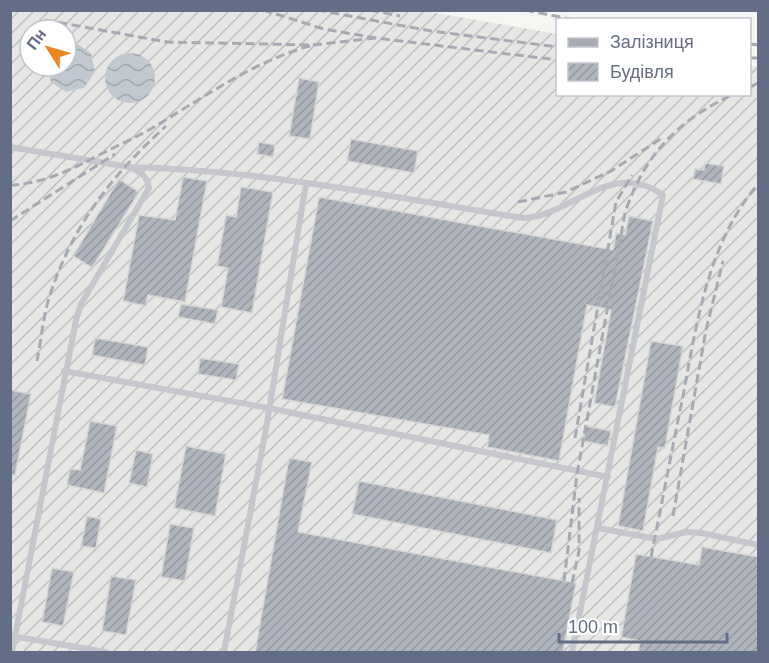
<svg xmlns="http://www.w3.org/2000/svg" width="769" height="663" font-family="Arial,sans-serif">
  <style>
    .industrial { fill: url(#industrial-furrows); fill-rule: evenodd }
    .water { fill: url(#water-waves) }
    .building { fill: url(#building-hatch); stroke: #d6d7d5; stroke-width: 1.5 }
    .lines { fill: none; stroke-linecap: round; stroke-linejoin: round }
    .service { stroke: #c5c7cc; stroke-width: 6 }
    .rail { stroke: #a7aab2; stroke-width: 3; stroke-dasharray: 9 4.5; stroke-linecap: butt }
  </style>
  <defs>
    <pattern id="industrial-furrows" width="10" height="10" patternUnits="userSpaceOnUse" patternTransform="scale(1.5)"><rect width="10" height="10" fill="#e6e6e5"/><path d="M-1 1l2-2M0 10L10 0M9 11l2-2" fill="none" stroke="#bebfbf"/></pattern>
    <pattern id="water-waves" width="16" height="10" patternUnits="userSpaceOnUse" patternTransform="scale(1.5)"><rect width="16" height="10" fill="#c1c8d0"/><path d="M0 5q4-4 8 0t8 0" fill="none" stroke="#a0a7ae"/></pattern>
    <pattern id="building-hatch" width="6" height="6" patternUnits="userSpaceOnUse" patternTransform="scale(1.5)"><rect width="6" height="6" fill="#b0b4bd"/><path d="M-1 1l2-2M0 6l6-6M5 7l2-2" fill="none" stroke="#93979f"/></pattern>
  </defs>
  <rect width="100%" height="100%" fill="#f5f6f2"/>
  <path class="industrial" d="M10 11H424L557 34 558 94H750V66H758V652H11ZM30 30H66V66H30Z"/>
  <path class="water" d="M74 42 91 53 95 72 84 88 66 92 51 82 46 66H66V43Z
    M105 78a25 25 0 1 1 50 0a25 25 0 1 1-50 0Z"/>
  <path class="building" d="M299 78 319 82 310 139 289 136Z
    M351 139 418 151 414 173 347 161Z
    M259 142 275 145 273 157 257 154Z
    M705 163 724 166 721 184 693 179 695 169 704 170Z
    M183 177 207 181 185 302 148 295 146 306 123 301 139 215 175 220Z
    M119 179 139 192 92 268 73 256Z
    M241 187 273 192 252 313 221 307 228 268 217 266 226 215 236 217Z
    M319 197 613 250 616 233 625 235 629 216 653 221 615 407 594 403 611 310 587 305 559 461 487 447 489 435 282 399Z
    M181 304 218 310 215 324 178 317Z
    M95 338 148 347 145 365 92 355Z
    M651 341 683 346 665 448 658 447 643 531 618 526Z
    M200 358 239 364 236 380 198 374Z
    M10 390 31 394 15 475H10Z
    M90 421 117 426 104 493 67 485 70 469 80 470Z
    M586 426 611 431 608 446 583 441Z
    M186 446 226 454 215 516 174 508Z
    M136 450 153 454 147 487 129 483Z
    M289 458 312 462 298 532 576 583 563 652H255Z
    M359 481 557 520 551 553 352 514Z
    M87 516 101 519 96 548 81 546Z
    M170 524 194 528 185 581 161 577Z
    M702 547 759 557V652H638L640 641 621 637 636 554 699 565Z
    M52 568 74 572 63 626 42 622Z
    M111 576 136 580 126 635 102 631Z"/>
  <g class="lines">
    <path class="service" d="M10 147 129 167C140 172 147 175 149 188L81 304 76 320 12 652
      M129 167C261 170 392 197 523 218 570 217 610 158 663 195L572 652
      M64 371 268 408 608 477
      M598 528 657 539 686 532 702 533 758 545
      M12 636 106 652
      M224 652 266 429 306 183"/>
    <path class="rail" d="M263 10 324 29 376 38 558 60
      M317 10 431 31 558 47
      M370 10 400 16
      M525 10 575 20
      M45 20 167 42 313 45 376 38
      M750 44 758 45
      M750 58H758
      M750 87 758 83
      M10 185C44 184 72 169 101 154 119 145 137 137 154 127 206 96 254 61 313 45
      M518 202 566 192 611 171 662 138
      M10 221 115 154
      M37 361C41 341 43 318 49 298 72 226 111 176 166 126
      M575 438 616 202 632 175
      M673 516 706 330 723 261
      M651 557C662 503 672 449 683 396 697 321 708 243 758 184
      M564 581 577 474 625 213C644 155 678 120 734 94
      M572 583 579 551V498"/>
  </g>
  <rect width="769" height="663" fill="none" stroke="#636d85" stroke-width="24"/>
  <rect x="556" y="18" width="195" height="78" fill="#ffffff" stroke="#c1c5ce" stroke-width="1.5"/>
  <rect x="568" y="38" width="30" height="9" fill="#a7aab2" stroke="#c1c5ce" stroke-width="1.5"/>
  <text x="610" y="48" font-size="18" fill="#636d85">Залізниця</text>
  <rect x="568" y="63" width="30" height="18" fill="url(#building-hatch)" stroke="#c1c5ce" stroke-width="1.5"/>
  <text x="610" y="78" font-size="18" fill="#636d85">Будівля</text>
  <g transform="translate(48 48) rotate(307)"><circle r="28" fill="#ffffff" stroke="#c1c5ce" stroke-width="1.5"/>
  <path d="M0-4.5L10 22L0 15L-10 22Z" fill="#ea871e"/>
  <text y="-9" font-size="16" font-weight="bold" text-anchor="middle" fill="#636d85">Пн</text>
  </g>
  <path d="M559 633v9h168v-9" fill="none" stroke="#636d85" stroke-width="3"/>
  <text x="568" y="633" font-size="18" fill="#636d85" stroke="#ffffff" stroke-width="4.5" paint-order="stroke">100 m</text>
</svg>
